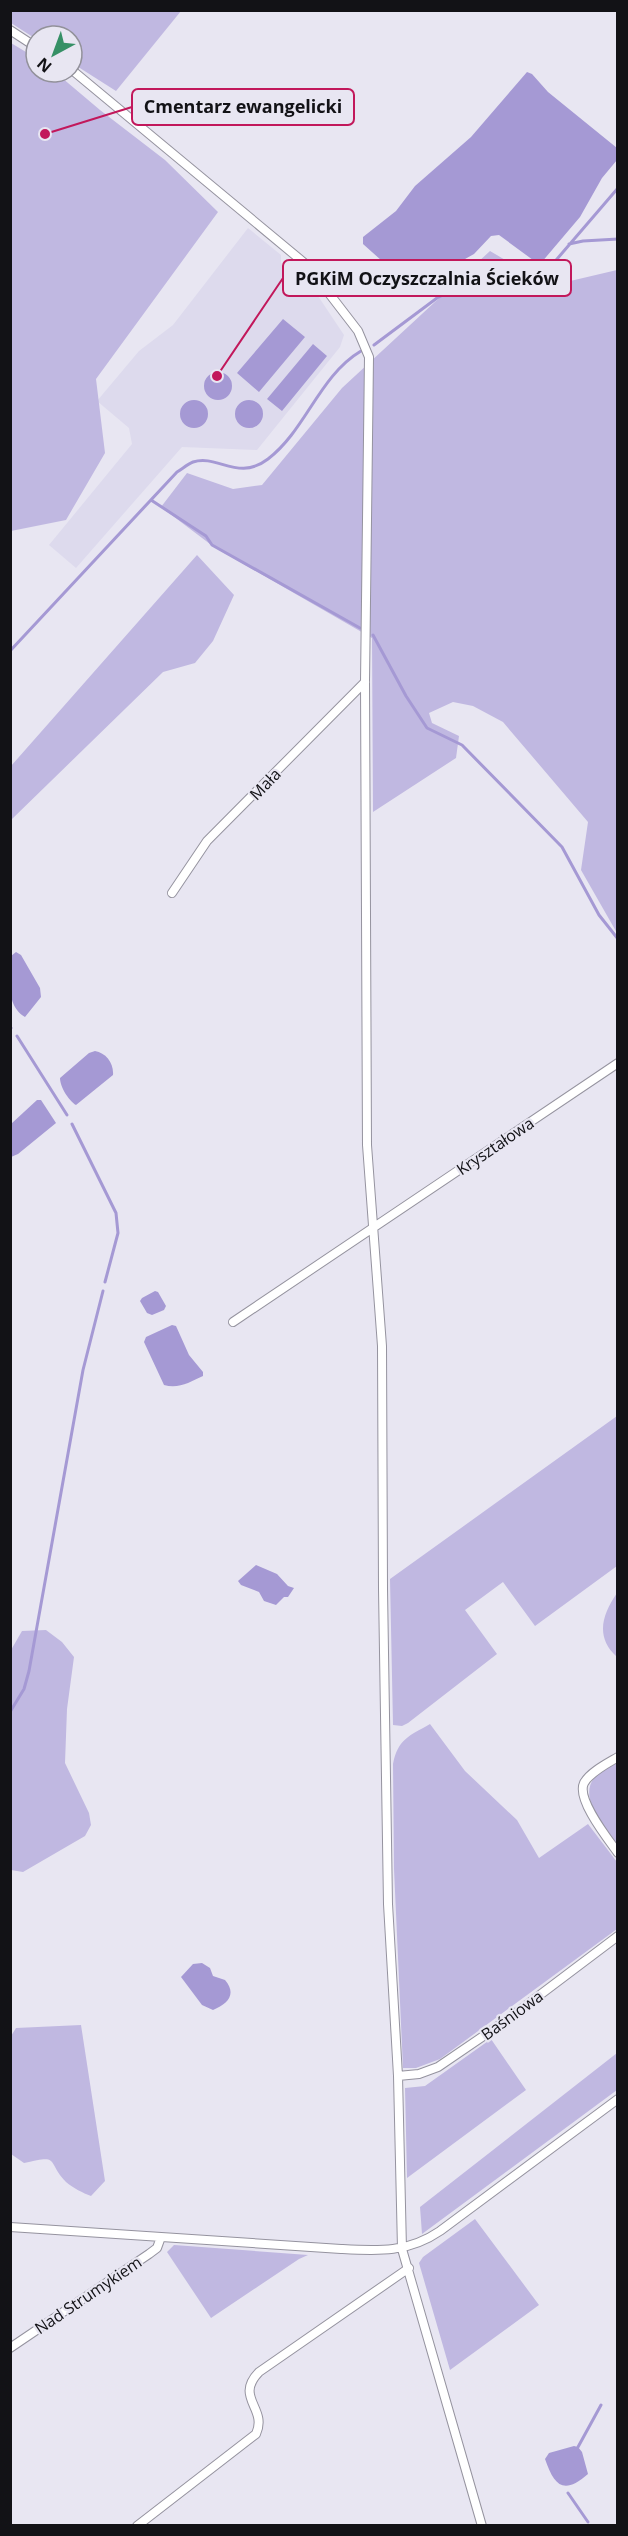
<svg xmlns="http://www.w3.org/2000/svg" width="628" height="2536" font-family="'Open Sans',sans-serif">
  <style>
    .built { fill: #dddaed }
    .green { fill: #c0b8e1 }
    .water { fill: #a599d4 }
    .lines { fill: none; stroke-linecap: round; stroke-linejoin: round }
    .stream { stroke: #a599d4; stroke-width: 3 }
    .minor-casing { stroke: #95939f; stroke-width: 10 }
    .minor { stroke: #fff; stroke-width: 8 }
    .labels { text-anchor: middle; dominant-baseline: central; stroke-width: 4.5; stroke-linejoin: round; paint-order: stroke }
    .street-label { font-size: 16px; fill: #121216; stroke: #e8e6f2 }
    .leader { fill: none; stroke: #c2185b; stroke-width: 2 }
    .callout-dot { fill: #c2185b; stroke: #e8e6f2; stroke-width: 2 }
    .callout { fill: #e8e6f2; stroke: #c2185b; stroke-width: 2 }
    .callout-label { font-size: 18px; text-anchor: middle; font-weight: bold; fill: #121216 }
  </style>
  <rect width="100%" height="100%" fill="#e8e6f2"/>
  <path class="built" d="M248 228 281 255V263L289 270 294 267 304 275 344 335 340 347 257 450 182 447 76 568 49 545 132 444 129 428 97 401 139 351 173 325Z"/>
  <path class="green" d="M10 11 11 10 181 11 116 91 72 63V36H36V39L11 23Z
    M11 43 36 58V72H55L100 110 165 160 218 212 96 379 105 453 66 520 11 531Z
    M490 251 549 286 617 270V933L581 870 588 822 503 722 473 706 453 702 429 713 432 723 459 736 456 758 373 812 372 638 214 547 161 507 187 473 233 489 262 485 342 388Z
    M197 555 234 595 213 641 195 663 163 672 11 820V766Z
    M617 1416V1566L535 1626 503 1582 465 1610 497 1654 408 1723 402 1726 393 1725 390 1579Z
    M617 1593V1657C595 1637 602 1615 617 1593Z
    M46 1630 62 1642 74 1657 67 1709 65 1763 89 1813 91 1825 85 1836 23 1872 11 1870V1650L22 1631Z
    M430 1724 465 1771 517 1820 539 1858 588 1824 617 1862V1929L440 2059 416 2068H403L394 1869 393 1764C398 1739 409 1736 430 1724Z
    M617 1763V1845C606 1829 578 1799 594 1778 599 1772 610 1767 617 1763Z
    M81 2025 105 2181 91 2196C83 2193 73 2188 66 2182 46 2161 61 2154 24 2163L11 2154V2036L16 2028Z
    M491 2039 526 2090 407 2178 405 2088 425 2086Z
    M617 2053V2090L422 2234 420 2207Z
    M475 2219 539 2305 450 2370 419 2263 423 2257Z
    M174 2245 308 2255 299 2259 211 2318 167 2252Z"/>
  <path class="water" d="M527 72 532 74 548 92 617 148V160L602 178 580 217 541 263H537L499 235 491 236 474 254 422 283 415 295 410 294 391 269 363 244V237L396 211 415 186 471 137Z
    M283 319 305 337 259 392 237 373Z
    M313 344 327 356 282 411 267 399Z
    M204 386a14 14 0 1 1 28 0a14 14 0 1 1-28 0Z
    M235 414a14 14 0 1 1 28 0a14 14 0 1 1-28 0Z
    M180 414a14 14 0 1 1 28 0a14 14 0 1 1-28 0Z
    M16 952 21 955 40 988 41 997 25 1017C5 1005 10 977 11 956Z
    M95 1051C106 1053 114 1063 113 1075L76 1105C69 1101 60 1087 60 1078L89 1053Z
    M37 1100H41L56 1123 18 1154 11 1157V1124Z
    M155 1291 158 1292 166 1306 164 1310 152 1315 147 1313 140 1301 142 1298Z
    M172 1325 176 1326 189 1355 203 1372V1376C190 1382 179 1389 164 1385L144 1342 146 1337Z
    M256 1565 277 1574 288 1586 294 1588 288 1597H284L276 1605 264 1601 259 1592 241 1585 238 1581Z
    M202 1963 210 1968 213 1976 225 1980C237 1994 228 2004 213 2010L202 2005 181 1977 193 1964Z
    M574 2446 578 2447 582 2452 588 2474C563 2496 554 2485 545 2459L549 2453Z"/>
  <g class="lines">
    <path class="stream" d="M569 244 583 241 618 239
      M374 345 437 298 497 267 502 261 530 283 539 280 618 188
      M151 500 206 536 212 545 360 628
      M373 635 406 696 427 728 462 745 562 847 599 915 618 939
      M10 651 177 472C182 469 188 464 193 462 218 454 238 482 268 459 306 430 319 376 361 351
      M10 1027 11 1028
      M17 1036 67 1115
      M72 1124 116 1213 118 1233 105 1282
      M10 1712 24 1689 29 1671 83 1370 103 1291
      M578 2447 601 2405
      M568 2493 588 2522"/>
    <defs>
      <path id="minor" d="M10 30 36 47
        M72 70 308 266 358 331 369 357 365 682 367 1145 382 1346 383 1589 388 1904 398 2076 402 2249 482 2526
        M172 893 207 841 365 682
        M233 1322 618 1063
        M618 1757C608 1763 590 1772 584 1783 576 1799 608 1839 618 1853
        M398 2076 419 2074 438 2067 504 2022 618 1936
        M10 2227 341 2249C378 2251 408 2253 440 2231L618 2099
        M10 2348 149 2254 157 2248 161 2237
        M137 2526 256 2434C268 2408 234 2398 259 2372L409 2268"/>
    </defs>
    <use href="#minor" class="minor-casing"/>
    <use href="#minor" class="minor"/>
  </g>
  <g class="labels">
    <g class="street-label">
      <text transform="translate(265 784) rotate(-46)">Mała</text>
      <text transform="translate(495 1146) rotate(-34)">Kryształowa</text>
      <text transform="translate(512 2015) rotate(-36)">Baśniowa</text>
      <text transform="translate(88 2295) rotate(-34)">Nad Strumykiem</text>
    </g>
  </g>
  <path class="leader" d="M45 134L132 107M217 376L283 278"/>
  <g class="callout-dot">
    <circle cx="45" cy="134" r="6"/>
    <circle cx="217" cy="376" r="6"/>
  </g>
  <g class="callout">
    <rect x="132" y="89" width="222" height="36" rx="6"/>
    <rect x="283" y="260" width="288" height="36" rx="6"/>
  </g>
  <g class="callout-label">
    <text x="243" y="113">Cmentarz ewangelicki</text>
    <text x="427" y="285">PGKiM Oczyszczalnia Ścieków</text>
  </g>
  <rect width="628" height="2536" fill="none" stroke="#121216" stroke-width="24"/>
  <g transform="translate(54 54) rotate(221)"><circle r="28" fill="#e8e6f2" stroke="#92919a" stroke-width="1.5"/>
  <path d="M0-4.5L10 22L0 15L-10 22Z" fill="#369066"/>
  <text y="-9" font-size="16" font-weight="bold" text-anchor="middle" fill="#121216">N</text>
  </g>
</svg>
